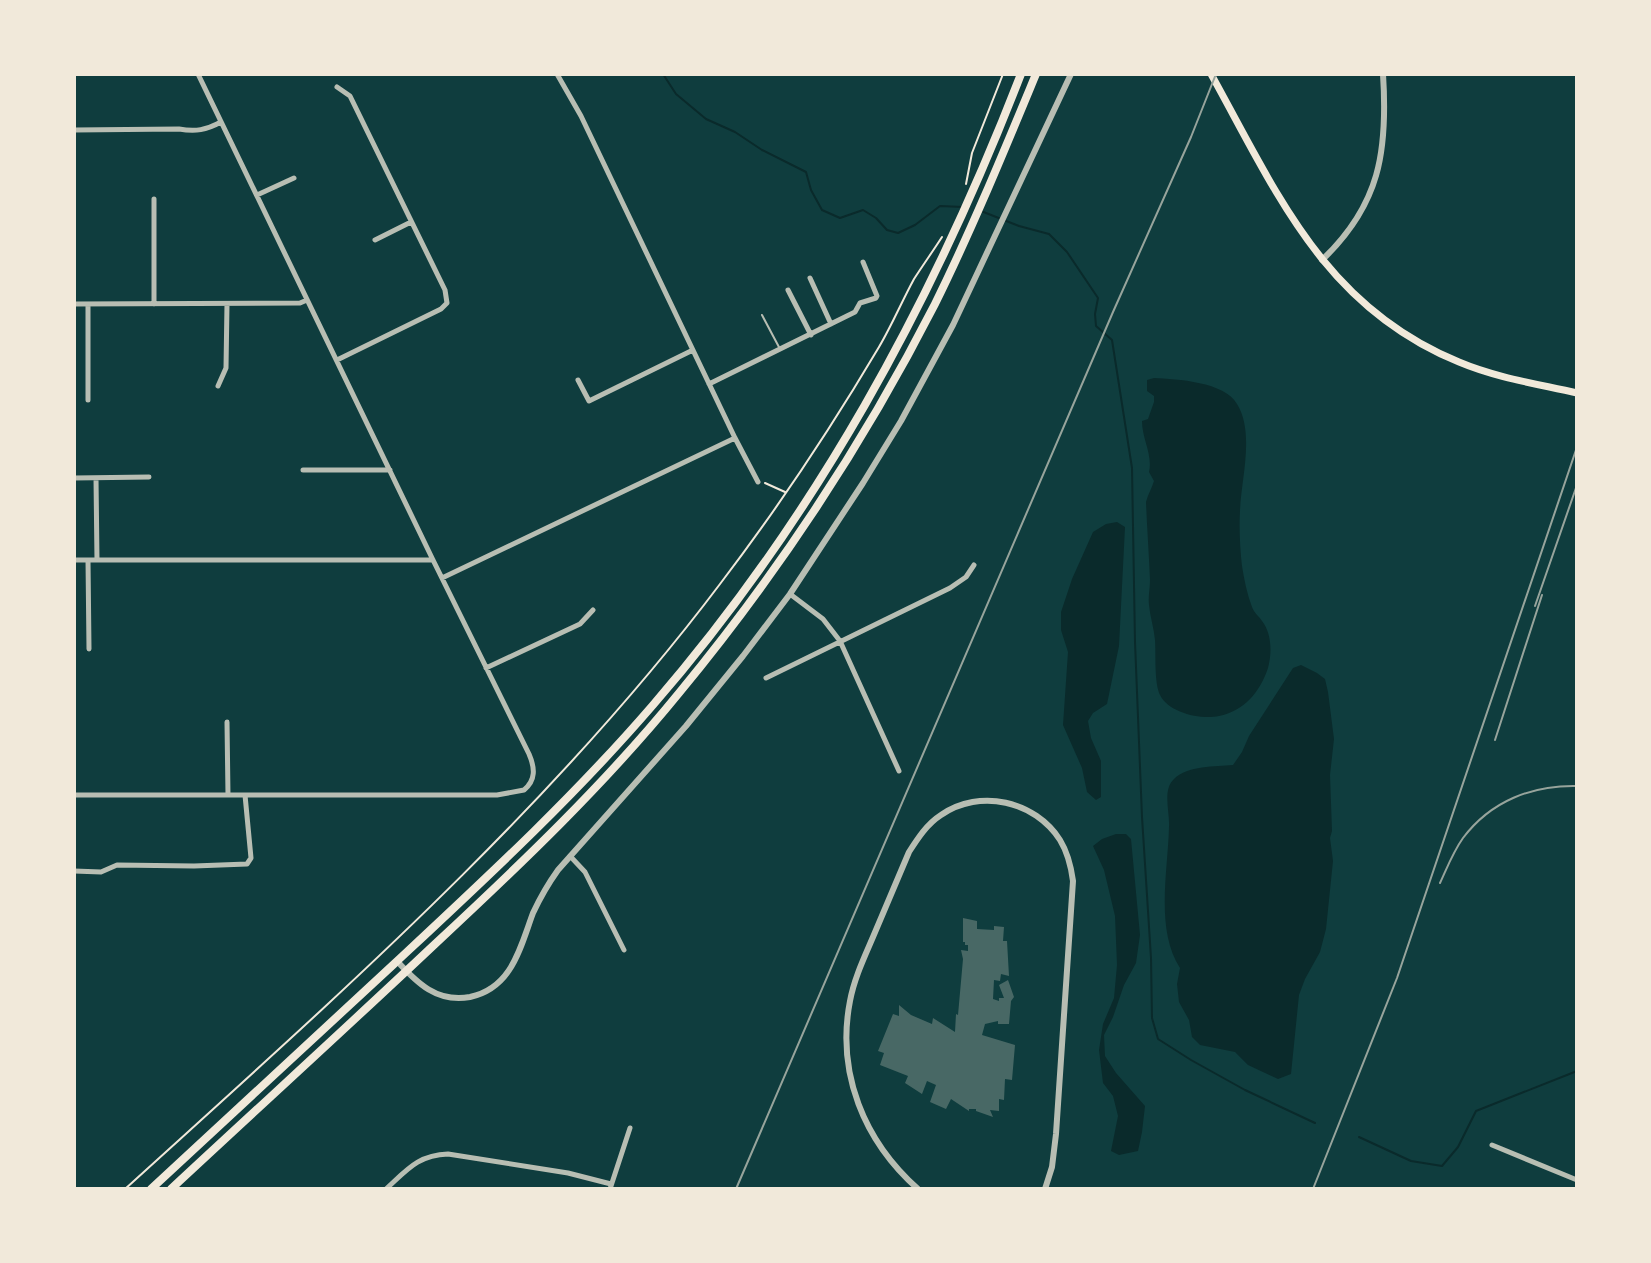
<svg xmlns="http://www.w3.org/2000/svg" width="1651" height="1263" font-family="'Roboto Serif',serif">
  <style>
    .water { fill: #0a2a2b }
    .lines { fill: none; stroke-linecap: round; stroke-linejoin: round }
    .stream { stroke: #0a2a2b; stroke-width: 2 }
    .building { fill: #486865 }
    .path { stroke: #f1e9da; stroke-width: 2 }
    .service { stroke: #b8beb3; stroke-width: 2 }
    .minor { stroke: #b8beb3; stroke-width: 5 }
    .tertiary { stroke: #b8beb3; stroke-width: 6 }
    .secondary { stroke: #f1e9da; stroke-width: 7 }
    .trunk { stroke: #f1e9da; stroke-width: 8 }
    .rail { stroke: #97a49c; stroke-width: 2 }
  </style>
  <rect width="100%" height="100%" fill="#0f3d3e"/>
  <path class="water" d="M1154 378C1177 379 1225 382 1237 404 1255 433 1241 479 1240 511 1239 528 1240 549 1242 566 1244 579 1247 594 1252 607 1254 613 1259 616 1262 621 1272 634 1272 653 1268 668 1260 692 1244 711 1219 716 1201 720 1169 713 1160 695 1154 682 1156 655 1155 640 1154 628 1150 617 1149 605 1148 597 1150 588 1150 580 1149 554 1147 528 1146 502 1148 494 1152 488 1154 481L1149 472C1153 455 1142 439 1142 421L1148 419 1154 402V396L1147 391V380Z
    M1117 522 1125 527 1119 646 1107 704 1093 713 1088 721 1091 738 1101 761V797L1096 800 1087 792 1082 768 1063 725 1068 652 1061 630V612L1072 579 1093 532 1106 524Z
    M1301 665 1317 673 1325 679 1328 692 1334 739 1330 775 1332 831 1330 838 1333 861 1326 929 1320 952 1305 979 1299 995 1291 1074 1278 1079 1248 1065 1235 1052 1200 1045 1192 1037 1189 1020 1179 1002 1177 984 1180 968C1155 929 1168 871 1169 827 1170 812 1162 790 1174 779 1188 765 1215 767 1233 765L1242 752 1249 736 1293 668Z
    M1116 834H1126L1131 839 1140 935 1136 963 1124 985 1113 1017 1104 1035 1105 1056 1116 1073 1145 1106 1142 1132 1138 1151 1119 1155 1111 1151 1118 1116 1113 1096 1103 1083 1099 1050 1103 1024 1114 998 1117 965 1115 916 1104 870 1093 846 1102 839Z"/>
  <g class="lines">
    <path class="stream" d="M663 74 676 94 706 119 735 132 762 150 806 172 811 190 822 210 840 218 863 210 876 218 887 230 898 233 915 225 940 206 963 207
      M981 211 1019 226 1049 234 1067 252 1098 298 1095 314 1096 326 1112 340 1132 468 1135 642 1142 817 1151 958 1152 1018 1158 1039 1191 1060 1245 1090 1315 1123
      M1359 1137 1411 1161 1442 1166 1458 1147 1476 1111 1577 1071"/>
  </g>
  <path class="building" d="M963 918 977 921V929L994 930V926L1004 927 1003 941H1007L1009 976 1001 974 1000 981 994 980 993 999 999 1001V998H1004L999 985 1008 980 1014 997 1011 1001 1009 1024H998V1021L985 1024 982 1035 1015 1045 1012 1080 1005 1079 1004 1100 999 1099V1111L990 1110 993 1117 976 1111V1109H969V1111L951 1099 946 1109 930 1102 936 1085 927 1081 922 1094 905 1083 908 1076 880 1065 884 1053 878 1051 893 1014 899 1016V1005L911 1015 932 1024 933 1018 955 1032 956 1014 958 1015 963 959 961 950 968 951V945H965V942H963Z"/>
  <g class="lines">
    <path class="path" d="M966 184 972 153 1003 74
      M765 483 785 492
      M125 1189C334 999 549 811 720 584 778 508 831 428 879 347 892 325 902 301 914 279 923 265 933 251 942 237"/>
    <path class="service" d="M762 315 780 349"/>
    <path class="minor" d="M557 74 581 116 735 438 758 482
      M74 130 179 129C196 132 206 130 221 122
      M257 195 294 178
      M375 240 411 222
      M810 278 831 324
      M788 290 811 335
      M74 304 300 303 307 300
      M154 304V199
      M337 360 441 309 447 303 445 290 350 96 337 87
      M578 380 589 401 693 350
      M709 384 855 312 860 303 876 298 877 296 863 262
      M218 386 226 368 227 304
      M88 400V304
      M303 470H390
      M74 478 149 477
      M96 478 97 560
      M74 560H433
      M88 560 89 649
      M442 578 735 438
      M790 594 823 619 840 641 899 771
      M486 668 580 624 593 610
      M766 678 950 588 966 577 974 565
      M227 722 228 795
      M74 795H497L524 790C536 780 535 768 529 754L433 560 198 74
      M570 856 585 872 624 950
      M74 871 101 872 117 865 194 866 247 864 251 858 245 795
      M1492 1145 1577 1180
      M386 1189C407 1170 418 1155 448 1154L568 1173 611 1184
      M610 1189 630 1128"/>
    <path class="tertiary" d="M1322 260C1380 205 1388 151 1383 74
      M397 961C417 983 437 1003 470 997 512 988 520 948 533 913 540 898 548 884 558 870L686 726 743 656 790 594 863 483 901 421 953 325 1071 74
      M918 1189C864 1141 836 1073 850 1001 854 979 864 958 873 937 885 909 897 880 909 852 918 838 927 824 941 815 980 788 1035 801 1060 840 1068 853 1071 866 1073 881L1056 1134 1052 1167 1045 1189"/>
    <path class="secondary" d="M1211 74C1277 193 1324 307 1459 362 1497 378 1538 384 1577 393"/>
    <path class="trunk" d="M151 1189C232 1114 313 1039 394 964 484 880 572 799 653 705 816 517 932 304 1021 74
      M171 1189C258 1108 347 1027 434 945 520 865 605 784 679 693 778 573 864 443 935 304 972 229 1004 151 1036 74"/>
    <path class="rail" d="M1535 606 1577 485
      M1495 740 1542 595
      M1440 883C1447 868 1453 852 1463 838 1491 801 1532 785 1577 786
      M736 1189 1113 312 1191 137 1216 74
      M1313 1189 1397 978 1577 447"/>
  </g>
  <rect width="1651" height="1263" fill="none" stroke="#f1e9da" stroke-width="152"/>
</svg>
